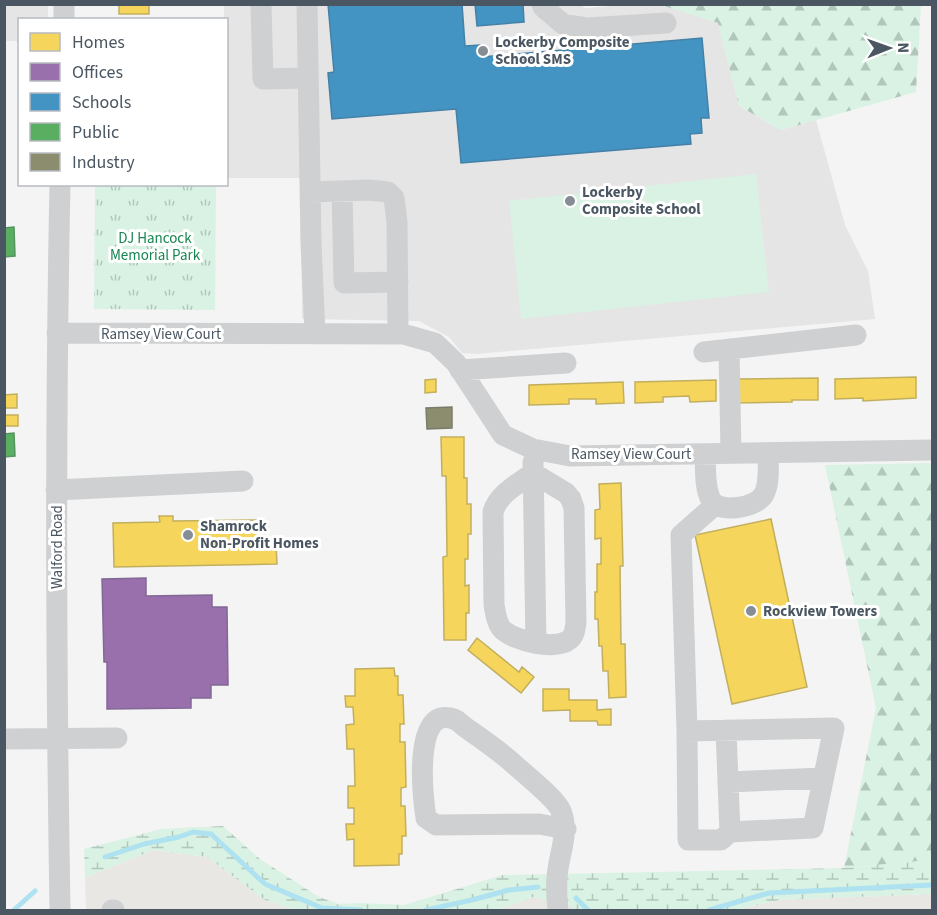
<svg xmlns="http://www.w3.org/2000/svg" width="937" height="915" font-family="'Source Sans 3',sans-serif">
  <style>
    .commercial { fill: #e8e7e3 }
    .education { fill: #e6e5e6 }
    .forest { fill: url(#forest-firs) }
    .wetland { fill: url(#wetland-marsh) }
    .park { fill: url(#park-tufts) }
    .pitch { fill: #d9f2e3 }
    .homes { fill: #f6d55c; stroke: #c2af5e; stroke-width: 1.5 }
    .offices { fill: #9970ab; stroke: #816895; stroke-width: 1.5 }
    .schools { fill: #4393c3; stroke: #4581a6; stroke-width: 1.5 }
    .public { fill: #5aae61; stroke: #559461; stroke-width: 1.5 }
    .industry { fill: #8c8c6e; stroke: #787c6a; stroke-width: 1.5 }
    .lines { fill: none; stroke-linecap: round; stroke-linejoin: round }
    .stream { stroke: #aee2f0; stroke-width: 5 }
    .minor { stroke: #ced0d2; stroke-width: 21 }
    .poi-dot { fill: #868d94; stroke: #fff; stroke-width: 2 }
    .labels { text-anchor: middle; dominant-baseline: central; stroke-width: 6; stroke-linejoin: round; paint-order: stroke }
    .poi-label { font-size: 15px; font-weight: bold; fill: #4a5661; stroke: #fff; text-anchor: start }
    .park-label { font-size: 15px; fill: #17864f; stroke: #fff }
    .street-label { font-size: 15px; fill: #4a5661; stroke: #fff }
  </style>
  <defs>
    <pattern id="forest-firs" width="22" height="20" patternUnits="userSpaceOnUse" patternTransform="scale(1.5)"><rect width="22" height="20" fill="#d9f2e3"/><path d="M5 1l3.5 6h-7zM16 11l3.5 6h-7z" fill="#b2c7bb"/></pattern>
    <pattern id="wetland-marsh" width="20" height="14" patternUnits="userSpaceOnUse" patternTransform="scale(1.5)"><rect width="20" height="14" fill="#d9f2e3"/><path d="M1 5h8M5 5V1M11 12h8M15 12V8" fill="none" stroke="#b2c7bb"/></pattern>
    <pattern id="park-tufts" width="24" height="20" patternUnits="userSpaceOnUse" patternTransform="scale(1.5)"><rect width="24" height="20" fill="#d9f2e3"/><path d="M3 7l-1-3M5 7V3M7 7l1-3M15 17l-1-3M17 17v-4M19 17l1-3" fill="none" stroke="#b2c7bb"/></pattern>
  </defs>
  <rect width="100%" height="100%" fill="#f4f4f4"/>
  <path class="commercial" d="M153 850 207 857 265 900 296 910H86L85 878Z
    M932 894V910H737L779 900Z
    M533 897 572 906 575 910H498Z"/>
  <path class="education" d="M5 4 48 5V19L20 20 19 41H5Z
    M579 4 585 8 627 5 661 4 718 23 739 106 781 130 816 120 845 225 868 271 875 319 477 354 462 353 449 337 419 321 302 319 301 178H227L226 20 224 19V5Z"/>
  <path class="forest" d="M661 5H921L916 92 781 130 739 106 718 23Z
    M932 463V860L844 868 876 708 825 465Z"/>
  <path class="wetland" d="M223 826 260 859 319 897 339 904 362 903 404 905 503 875 844 868 932 860V894L779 900 737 910H575L572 906 533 897 498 910H296L265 900 207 857 153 850 85 878 84 849 161 829Z"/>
  <path class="park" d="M95 185H216L215 310 94 309Z"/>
  <path class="pitch" d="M756 174 769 292 521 319 509 201Z"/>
  <path class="homes" d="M119 4H149V14H119Z
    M916 377V398L863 401V398L835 399V379Z
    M818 378V400H792V402L737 403V379Z
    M436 379V392L425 393V380Z
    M716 380V401L690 402 689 396 663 397V402L635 403V382Z
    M623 382 624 403 596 404V399H569V404L529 405V385Z
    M17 394V408H4V395Z
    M4 415H18V426H4Z
    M441 437H464V478H467V504H471V534H468V559H465V586L469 585V613H466V640H444L443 557 447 556 446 476H442Z
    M621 483 623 566H620L621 644H625L626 697 609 698 608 671H603L602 646H599L598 619H595V592H597V564H601V538L595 539V510L600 509 599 484Z
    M159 516H173V521L256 520V527L263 526 264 543H276L277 564 114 567 113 523 160 522Z
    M771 519 807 687 732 704 695 535Z
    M477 638 519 672 522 667 534 677 521 693 468 650Z
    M394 668 395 676H398V695H403L404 724H400V742H405L406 787 401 788V806H405L406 836H402V854H399V865L354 866V839L347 840 346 824H354V808H348V786H355L354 749H347L346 725 354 724 353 707H346L345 696H355V669Z
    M543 689H569V700H597V710L611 709V725H598L597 721H570V710L543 711Z"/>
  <path class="offices" d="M146 578V596L212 595V607H227L228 685H211V698H191V708L107 709V662H104L102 579Z"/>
  <path class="schools" d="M328 4H462L465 46 480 45 481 57 702 38 709 118H701L702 133 690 134 691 144 461 163 456 109 332 119 328 73 334 72Z
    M475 4H523L524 22 477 26Z"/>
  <path class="public" d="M14 227 15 256 4 257V228Z
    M14 433 15 456 4 457V434Z"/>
  <path class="industry" d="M452 407V428L427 429 426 408Z"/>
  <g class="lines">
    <path class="stream" d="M105 857 144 844 179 837 193 832 211 834 265 884 322 908 361 910
      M576 898 588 910
      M14 910 35 891
      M426 910 472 900 509 890 538 887
      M709 910 769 893 932 885"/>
    <path class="minor" d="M64 4V20
      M261 4 263 79 308 78
      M307 4 311 243 315 334
      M542 4 543 7 563 24 588 28 666 23
      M342 191 344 283 398 282
      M310 192 369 190 388 192 394 198 397 222 398 334
      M57 333 403 334 435 343 456 363 503 435 533 449 570 456 932 450
      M729 349 731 453
      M704 352 856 335
      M460 370 566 363
      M705 454C706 468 704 487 711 500 719 514 757 508 764 494 770 483 768 465 768 453
      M533 462 536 643
      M533 473 566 493 571 499 574 508 576 623C575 628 575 633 572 637 560 653 512 641 501 628 496 621 496 614 494 605L493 512C499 493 518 484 533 473Z
      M56 490 243 481
      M715 505 681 535 687 731 834 728 813 828 730 832 726 730
      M687 731 688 840H721L730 832
      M4 739 117 738
      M728 782 823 778
      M60 910C56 668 55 427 60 184
      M112 910H114
      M558 910C557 900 556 889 557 878 558 855 570 835 561 811 557 800 526 775 516 766 501 752 485 741 469 730 464 727 459 721 454 719 412 704 423 798 426 818L436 825 539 824 566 829"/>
  </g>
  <g class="poi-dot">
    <circle cx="483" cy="51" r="6"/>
    <circle cx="570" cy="201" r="6"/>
    <circle cx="188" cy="535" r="6"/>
    <circle cx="751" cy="611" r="6"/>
  </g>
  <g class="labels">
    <g class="poi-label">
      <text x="495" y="42">Lockerby Composite<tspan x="495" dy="17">School SMS</tspan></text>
      <text x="582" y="192">Lockerby<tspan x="582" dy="17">Composite School</tspan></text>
      <text x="200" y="526">Shamrock<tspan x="200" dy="17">Non-Profit Homes</tspan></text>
      <text x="763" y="611">Rockview Towers</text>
    </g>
    <g class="park-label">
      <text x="155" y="238">DJ Hancock<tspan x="155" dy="17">Memorial Park</tspan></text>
    </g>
    <g class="street-label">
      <text x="161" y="334">Ramsey View Court</text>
      <text x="631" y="454">Ramsey View Court</text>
      <text transform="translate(57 547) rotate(-90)">Walford Road</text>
    </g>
  </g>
  <rect width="937" height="915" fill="none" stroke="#4a5661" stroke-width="12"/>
  <rect x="18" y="18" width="210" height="168" fill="#ffffff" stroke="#b7bbc0" stroke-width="1.5"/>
  <rect x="30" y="33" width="30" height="18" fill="#f6d55c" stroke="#b7bbc0" stroke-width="1.5"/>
  <text x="72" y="48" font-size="18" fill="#4a5661">Homes</text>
  <rect x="30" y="63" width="30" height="18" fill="#9970ab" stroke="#b7bbc0" stroke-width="1.5"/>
  <text x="72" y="78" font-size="18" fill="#4a5661">Offices</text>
  <rect x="30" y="93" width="30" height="18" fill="#4393c3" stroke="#b7bbc0" stroke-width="1.5"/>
  <text x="72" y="108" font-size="18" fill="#4a5661">Schools</text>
  <rect x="30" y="123" width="30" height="18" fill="#5aae61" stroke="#b7bbc0" stroke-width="1.5"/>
  <text x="72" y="138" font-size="18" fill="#4a5661">Public</text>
  <rect x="30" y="153" width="30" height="18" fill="#8c8c6e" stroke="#b7bbc0" stroke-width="1.5"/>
  <text x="72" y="168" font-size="18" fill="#4a5661">Industry</text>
  <g transform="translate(889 48) rotate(89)" stroke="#ffffff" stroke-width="4.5" paint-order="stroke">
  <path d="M0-4.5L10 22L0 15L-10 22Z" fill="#4a5661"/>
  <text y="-9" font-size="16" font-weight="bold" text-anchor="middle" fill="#4a5661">N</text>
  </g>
</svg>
